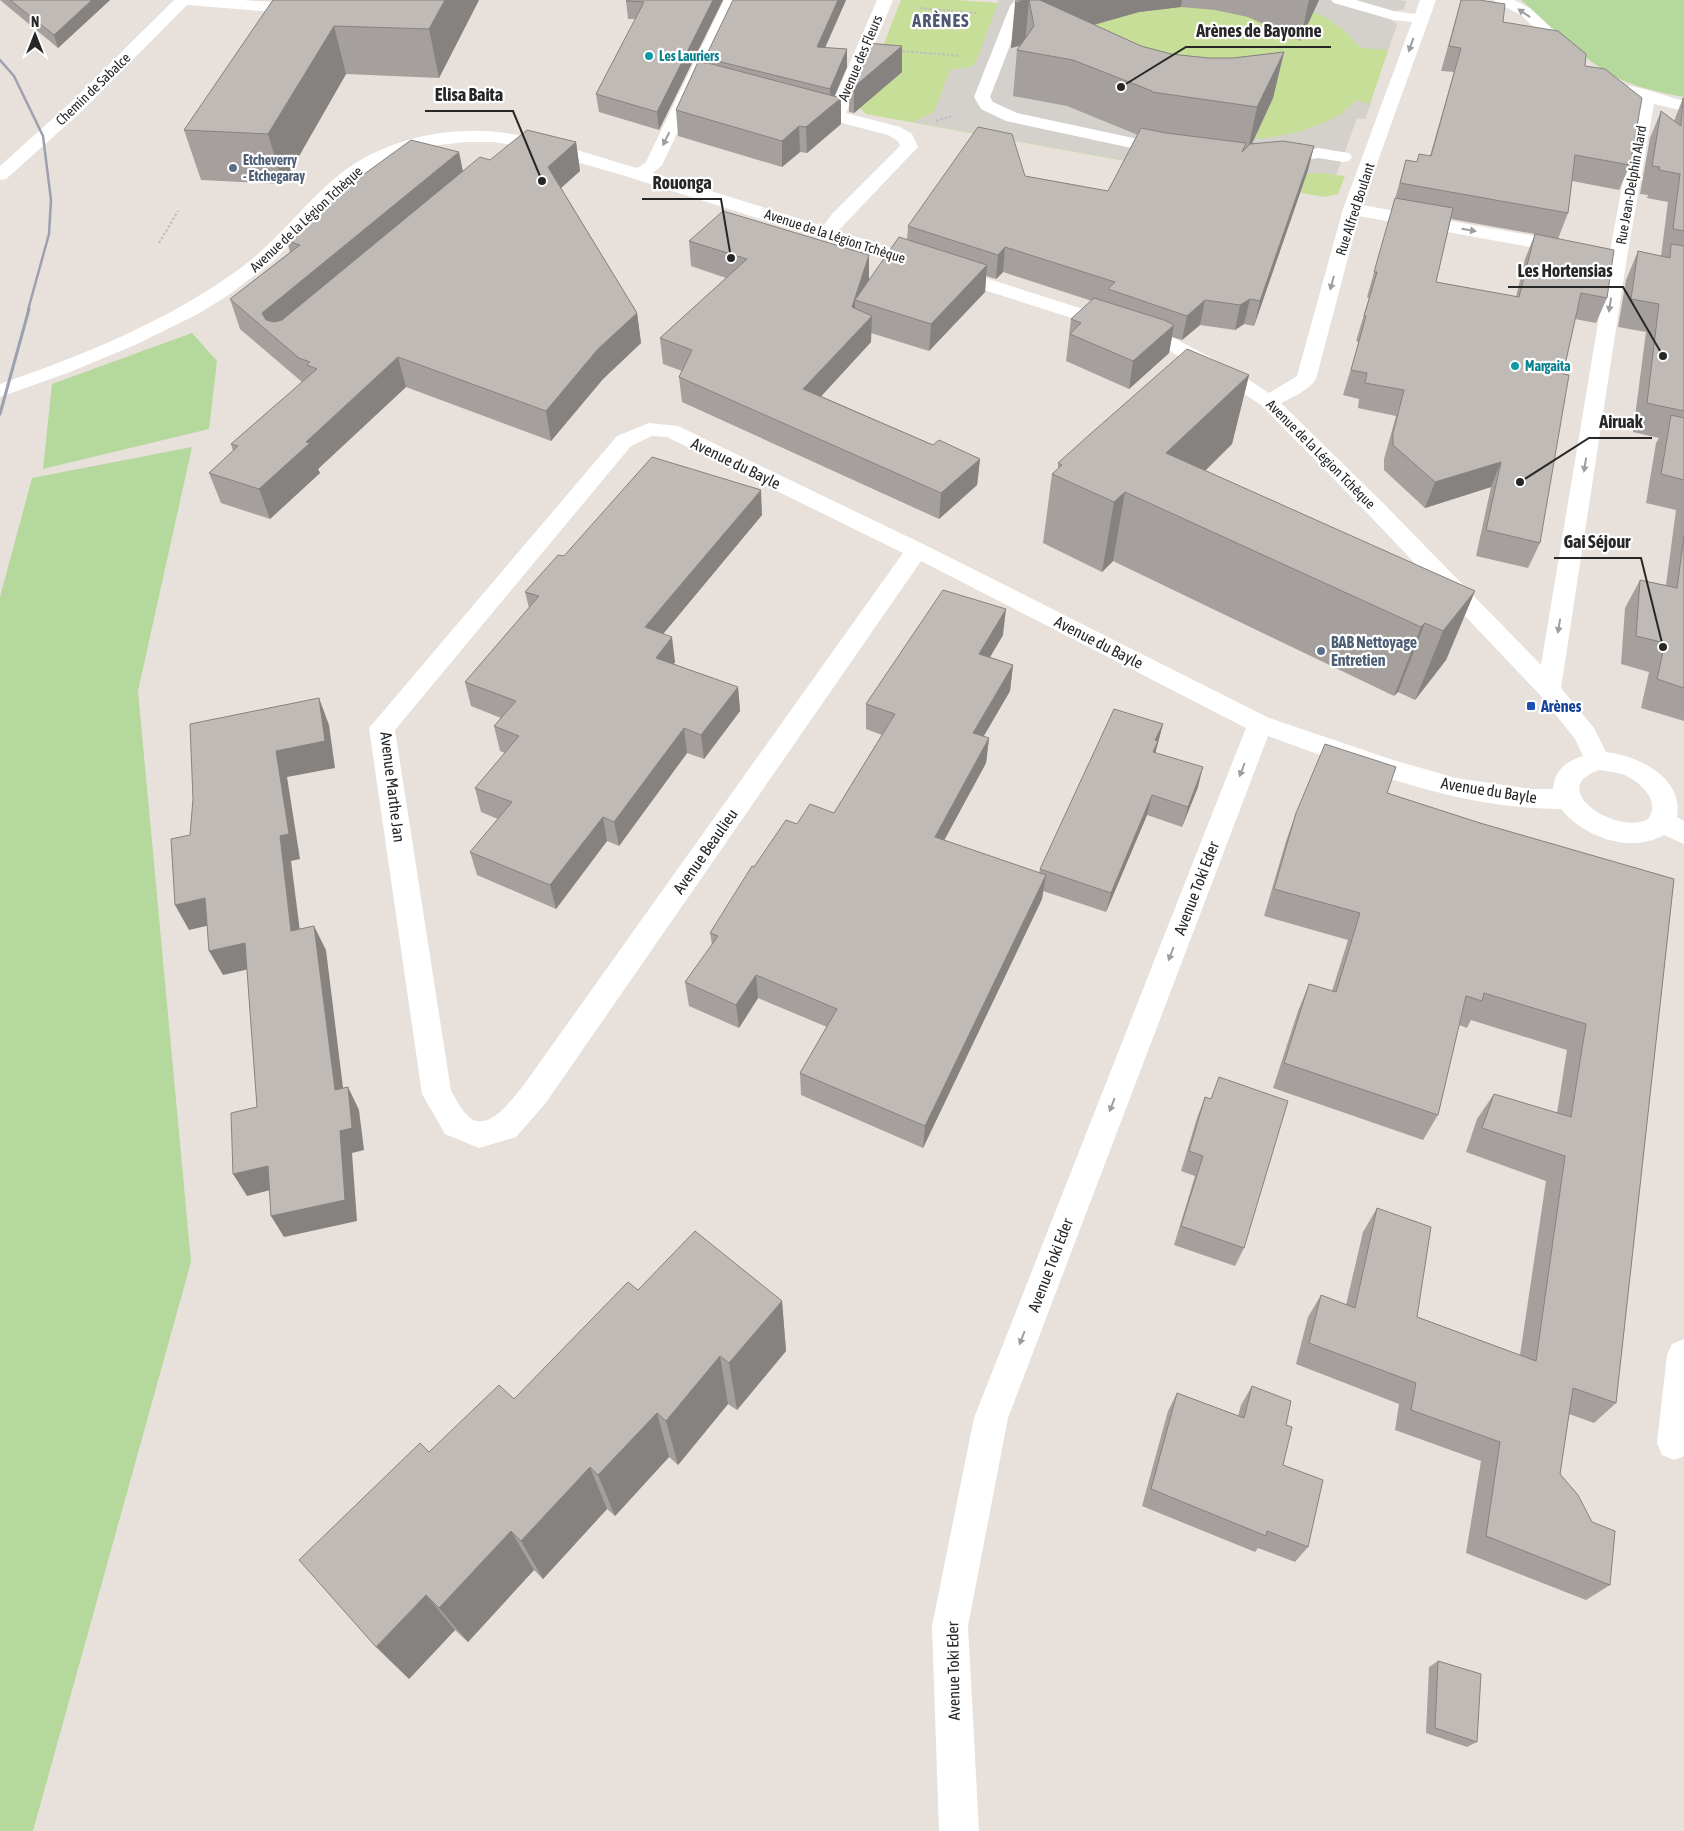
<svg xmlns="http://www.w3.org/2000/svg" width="1684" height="1831" font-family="'Asap Condensed',sans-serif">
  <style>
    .green { fill: #b5d89c }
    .pitch { fill: #c7de99 }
    .plaza { fill: #d4d0cc }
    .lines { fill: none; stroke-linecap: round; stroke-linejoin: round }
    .path { stroke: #bebebe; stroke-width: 2; stroke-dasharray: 2.5 2; stroke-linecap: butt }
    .minor { fill: #fff; fill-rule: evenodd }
    .rail-far1 { stroke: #9da1af; stroke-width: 2.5 }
    .rail { stroke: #9da1af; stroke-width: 3 }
    .wall { fill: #a5a09d; fill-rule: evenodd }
    .shaded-wall { fill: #86827f }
    .building { fill: #c0bab6; stroke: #86827f }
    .oneway { fill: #9e9e9e }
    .culture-dot { fill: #0f9aa8; stroke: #fff; stroke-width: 2 }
    .service-dot { fill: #5c6f8a; stroke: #fff; stroke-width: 2 }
    .transit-dot { fill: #1a4fb4; stroke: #fff; stroke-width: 2 }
    .labels { text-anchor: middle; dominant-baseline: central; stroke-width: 4.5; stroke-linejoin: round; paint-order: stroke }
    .far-culture-label { font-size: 14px; font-weight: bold; fill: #0d838f; stroke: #fff; text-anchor: start }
    .far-street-label { font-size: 14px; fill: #272727; stroke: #fff }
    .far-service-label { font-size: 14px; font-weight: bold; fill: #4e5e75; stroke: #fff; text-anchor: start }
    .street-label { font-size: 16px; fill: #272727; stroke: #fff }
    .service-label { font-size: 16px; font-weight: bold; fill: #4e5e75; stroke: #fff; text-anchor: start }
    .transit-label { font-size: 16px; font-weight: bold; fill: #164399; stroke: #fff; text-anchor: start }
    .far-district-label { font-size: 18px; font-weight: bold; letter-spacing: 1px; fill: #4d5771; stroke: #fff }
    .leader { fill: none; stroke: #272727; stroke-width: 2 }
    .callout-dot { fill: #272727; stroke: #fff; stroke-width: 2 }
    .callout-label { font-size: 18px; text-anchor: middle; font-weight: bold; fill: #272727; stroke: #fff; stroke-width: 4.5; stroke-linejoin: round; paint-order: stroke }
  </style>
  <rect width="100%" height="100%" fill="#e8e0da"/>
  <path class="green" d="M1521 0H1684V97C1663 93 1633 87 1614 76 1579 57 1551 26 1521 0Z
    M192 333 217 361 209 429 43 469 52 384Z
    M192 447 138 691 191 1262 33 1831H0V597L32 478Z"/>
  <path class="pitch" d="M901 0H956L998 3 999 0 1406 1 1404 9 1394 11 1391 20 1397 24 1365 119 1357 118 1336 175 1345 176 1338 194 1324 197 866 114 859 107Z"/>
  <path class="plaza" d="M999 0H1041L1032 99 1063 105 1067 104 1105 122 1127 128 1243 140 1267 138 1299 132 1326 122 1341 114 1357 100 1371 104 1365 119 1357 118 1336 175 1325 173 1306 174 1292 191 913 122 934 112 950 70 971 67 976 62Z
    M1287 0H1399L1406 1 1404 9 1394 11 1391 20 1397 24 1388 50 1361 48 1345 31 1325 17Z"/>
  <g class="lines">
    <path class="path" d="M920 8 976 13
      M902 51 960 56
      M936 121 952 116
      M159 243 178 211"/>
    <path class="minor" d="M174 0H243L286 3 291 5 294 8 291 11 286 13 187 5 80 113 6 179 0 180V166L68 105Z
      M724 0H740L662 165 653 173 823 226 832 214 900 146 898 141 888 135 800 112 798 108 800 104 806 103 830 109 877 0H893L846 113 900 127 912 134 918 147 838 231 1174 338 1232 369 1269 393 1297 376 1343 209 1412 22 1393 20 1334 3 1331 0H1356L1394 11 1415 14 1420 0H1436L1362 205 1568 242 1575 244 1577 248 1575 252 1568 254 1359 216 1316 379C1309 390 1293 397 1281 403L1385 505 1541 665 1609 257 1638 99 1624 94 1622 90 1624 86C1633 84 1672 98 1684 101V111L1654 104 1627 257 1561 688 1594 728 1606 752C1638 756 1684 777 1677 817L1684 821V844L1664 835C1630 854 1584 837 1561 809 1459 809 1363 770 1268 736L1008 1418 968 1626 979 1831H939L932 1626 974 1418 1246 728 921 561 545 1104 516 1137 479 1148 445 1134 422 1094 369 728 617 436 649 423 678 426 925 545 1269 718 1393 760 1456 778 1531 789H1553C1555 770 1565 762 1583 756L1575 739 1540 695 1369 515 1261 405 1218 377 1160 346 622 175 524 147 494 142H465L423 147 387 160 352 183 271 263 227 296 198 314 135 345 70 372 0 397V384C83 355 166 322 238 270 276 243 304 203 340 174 385 139 449 125 505 133 550 139 594 156 637 168L646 162ZM652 436 667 437 903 553 523 1086C511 1100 486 1137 466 1114 460 1108 456 1098 451 1091L395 730 631 446ZM1599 770C1606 771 1615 772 1622 774 1638 780 1662 800 1648 819 1618 836 1544 789 1599 770Z
      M1015 0H1031L1025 7 990 97 993 102 1017 113 1175 147 1178 151 1175 155 1169 156 1006 121 981 109 974 97 1010 6Z
      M1494 0H1514L1531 9 1579 54 1577 57H1565L1521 15 1497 3Z
      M1318 148 1349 153 1352 157 1349 161 1343 162 1318 158 1276 164 1270 163 1267 159 1270 155 1276 154Z
      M1684 1339V1456L1674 1460 1662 1455 1657 1443 1667 1355 1672 1344Z"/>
    <path class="rail-far1" d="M0 60 14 76 43 136 51 200 49 234 28 310"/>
    <path class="rail" d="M0 414 29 309"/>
  </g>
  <path class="wall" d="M0 0H110L58 48Z
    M273 0H479L439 78 346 74 283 184 201 180 184 130Z
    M723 0 659 130 599 112 596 94 636 19H628L626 1Z
    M846 0 825 47 847 67 834 96 841 124 807 153 800 152 782 167 678 136 676 110 705 63V58Z
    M1016 0H1319L1300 41 1248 17 1215 10 1181 7 1139 12 1094 25 1141 46 1171 54 1208 58H1233L1284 52 1273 98 1252 144 1314 146 1308 170 1254 326 1244 324 1235 330 1200 325 1182 340 1172 337 1169 353 1129 389 1066 361 1071 319 1092 301 1003 272 996 279 986 276 985 292 929 351 871 333V342L821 396 933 445 980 459 977 485 939 519 682 402 679 377 682 371 663 364 660 338 726 278 691 266 689 241 869 255V280L907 240 908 226 1025 176 1108 191 1138 135 1067 106 1013 96 1017 50 1020 46 1011 48Z
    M1461 0 1585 66 1630 165 1619 190 1572 181 1568 213 1558 239 1607 298 1596 323 1575 319 1563 374 1540 543 1528 568 1476 556 1491 487 1425 508 1384 470V459L1396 416 1358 408 1359 399 1343 395 1359 342 1356 341 1369 298 1367 297 1406 160 1417 162 1430 156 1454 72 1441 71ZM1451 219 1535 234 1525 259 1516 297 1436 282Z
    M902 46V72L854 113 849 112V86Z
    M1683 98H1684V721L1641 708 1649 672 1621 664 1625 608 1640 580 1666 585 1676 510 1646 503 1656 443 1659 438 1633 432 1646 332 1618 327 1626 280 1638 251 1661 256 1668 202 1647 198 1648 195 1640 194 1650 138 1661 111 1674 121Z
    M576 142 580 171 561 188 637 313 641 343 603 379 551 441 406 387 318 469 320 473 270 519 221 503 209 473 233 451 231 444 302 382 240 329 230 299 290 252 287 241 303 228 301 220 463 171 490 160Z
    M1249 375 1232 444 1205 471 1475 591 1446 660 1415 700 1398 692 1394 696 1113 561 1102 572 1043 543 1052 474 1058 469V463Z
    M762 515 663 634 675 662 674 664 738 687 740 711 704 759 687 753 619 846 607 841 556 909 477 875 470 852 498 819 481 812 475 788 505 753 500 751 494 726 501 718 471 706 465 682 529 608 525 592 564 556Z
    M1003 635 990 657 1013 665 1010 691 983 737 989 738 986 763 944 840 1039 873 1040 869 1163 724 1155 752 1198 787 1182 827 1147 815 1106 912 1043 891 1042 899 923 1148 801 1095 800 1073 827 1027 758 998 739 1028 689 1006 685 982 712 945 710 933 754 867 797 824 834 813 882 735 866 729V704Z
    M1387 793 1480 823 1674 879 1616 1403 1594 1423 1569 1414 1560 1474 1610 1585 1586 1600 1466 1553 1481 1461 1395 1430 1399 1404 1296 1364 1308 1317 1321 1295 1346 1305 1363 1232 1377 1208 1417 1317 1520 1355 1546 1181 1466 1152 1477 1119 1494 1094 1557 1113 1567 1050 1471 1020 1467 1028 1459 1025 1438 1115 1423 1140 1273 1088 1298 1011 1309 984 1332 991 1348 940 1264 916 1286 841 1296 813Z
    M1219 1077 1244 1248 1235 1266 1174 1245 1195 1176 1181 1171 1197 1118 1205 1097 1211 1099Z
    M638 1290 782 1301 786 1351 737 1410 728 1404 678 1465 669 1457 615 1516 607 1509 543 1579 534 1570 468 1642 455 1630 409 1679 429 1452 514 1399Z
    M1252 1386 1286 1425 1283 1465 1308 1547 1295 1562 1258 1548 1255 1552 1142 1506 1168 1411 1177 1393 1238 1416 1241 1405Z
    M1438 1661 1477 1742 1467 1747 1426 1733 1429 1667Z"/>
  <path class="shaded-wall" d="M92 0H110L58 48 54 35Z
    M445 0H479L439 78 429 29Z
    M713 0H723L659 130 657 112Z
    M838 0H846L818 64 817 47Z
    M1024 0H1029L1025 44 1011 48 1015 3Z
    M1034 0H1182L1181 7 1139 12 1032 42 1034 26Z
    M1309 0H1319L1300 41Z
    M334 26 346 74 283 184 268 134Z
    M902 46V72L854 113V87Z
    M847 49V67L830 107V89Z
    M1284 52 1273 98 1247 154 1257 107Z
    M841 98V124L807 153 806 127Z
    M799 126 800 152 782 167V141Z
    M576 142 580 171 552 196 548 167Z
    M1314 146 1308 170 1254 326 1260 301Z
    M459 152 465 181 276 339 262 313Z
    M1005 247 1003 272 996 279 998 255Z
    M869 255V281L855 300V325L852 307Z
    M987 265 985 292 929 351 931 324Z
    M1250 299 1244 324 1235 330 1240 305Z
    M1205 300 1200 325 1182 340 1187 316Z
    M637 313 641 343 603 379 551 441 546 411 598 349Z
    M872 316 871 342 804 415 803 389Z
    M1174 325 1169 353 1129 389 1133 361Z
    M398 357 406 387 318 469 320 473 270 519 259 489 306 442Z
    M1249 375 1232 444 1165 510 1166 453Z
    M980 459 977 485 939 519 941 493Z
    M1501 462 1491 487 1425 508 1435 482Z
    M761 490 762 515 648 652 645 627Z
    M1125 492 1113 561 1102 572 1114 502Z
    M1475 591 1446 660 1415 700 1443 631Z
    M1006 609 1003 635 977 679 979 654Z
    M1425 623 1398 692 1394 696 1421 627Z
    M672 637 675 662 659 683 656 658Z
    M1013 665 1010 691 971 758 973 733Z
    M738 687 740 711 704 759 701 735Z
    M319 698 329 725 335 768 287 777 300 859 291 861 303 955 291 931 280 836 276 751Z
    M1163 724 1153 762 1148 772 1155 740Z
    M684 728 687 753 619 846 614 822Z
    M989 738 986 763 933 861 935 837Z
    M1203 767 1198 787 1182 827 1188 807Z
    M1152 795 1147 815 1106 912 1111 893Z
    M603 817 607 841 556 909 550 885Z
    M1046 875 1042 899 923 1148 925 1126Z
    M205 898 219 923 189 930 175 905Z
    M314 926 326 950 346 1112 335 1090Z
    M245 943 258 967 223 975 209 951Z
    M756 975 758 998 739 1028 736 1005Z
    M348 1087 359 1110 364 1150 352 1153 357 1221 284 1237 271 1216 340 1131Z
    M268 1166 282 1187 247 1196 233 1174Z
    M782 1301 786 1351 737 1410 729 1363Z
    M720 1356 728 1404 678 1465 666 1421Z
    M657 1413 669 1457 615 1516 598 1475Z
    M590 1467 607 1509 543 1579 521 1541Z
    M511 1531 534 1570 468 1642 439 1608Z
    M426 1595 455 1630 409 1679 376 1647Z"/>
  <path class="building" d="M10 0H92L54 35Z
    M273 0H445L429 29 334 26 268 134 184 130Z
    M627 0H713L657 112 596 94 644 2 626 1Z
    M733 0H838L817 47 847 49 830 89 705 58Z
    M1016 0H1024L1015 3Z
    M1029 0H1040L1141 46 1171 54 1208 58H1233L1284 52 1257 107 1152 92V91L1073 60 1017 50 1034 26Z
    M1461 0H1479L1505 4 1503 22 1558 31 1586 54 1585 66 1605 69 1642 98 1630 165 1575 155 1568 213 1400 183 1406 160 1417 162 1419 154 1431 156 1461 48 1449 46Z
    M867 43 902 46 854 87 849 86Z
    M698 62 712 64 841 98 806 127 799 126 782 141 676 110Z
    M1683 98H1684V231L1673 229 1680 174 1659 170 1660 167 1652 166 1661 111 1681 126Z
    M978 127 1012 134 1025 176 1108 191 1141 128 1166 133 1246 143 1242 152 1250 144 1283 141 1314 146 1260 301 1250 299 1240 305 1205 300 1187 316 1108 289 1115 282 1005 247 998 255 908 226Z
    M527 130 576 142 548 167 637 313 598 349 546 411 398 357 306 442 310 443 259 489 209 473 238 446 231 444 317 369 307 365 310 362 299 358 230 299 300 245 287 241 310 223 301 220 411 140 459 152 262 313 266 320 274 322 282 320 480 157 490 160Z
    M1395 198 1453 208 1436 282 1519 297 1535 234 1614 250 1607 298 1581 293 1563 374 1569 375 1540 543 1486 530 1501 462 1435 482 1393 445V433L1404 390 1365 383 1367 373 1351 370 1366 316H1364L1377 272H1374Z
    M723 211 869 255 852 307 872 316 803 389 933 445 939 440 980 459 941 493 679 377 692 350 660 338 747 259 689 241Z
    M899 237 987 265 931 324 855 300Z
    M1671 244 1684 246V411L1647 403 1659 304 1631 299 1638 251 1670 258Z
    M1094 298 1164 320 1174 325 1133 361 1070 334 1081 323 1071 319Z
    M1187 349 1249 375 1166 453 1475 591 1443 631 1425 623 1421 627 1125 492 1114 502 1052 474 1062 465 1058 463 1088 436Z
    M1671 415 1684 418V480L1661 474Z
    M652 457 761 490 645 627 672 637 656 658 738 687 701 735 684 728 614 822 603 817 550 885 470 852 512 802 475 788 519 736 494 726 516 701 465 682 539 596 525 592 558 555 564 556Z
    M1684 536V688L1657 679 1665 643 1636 636 1640 580 1677 588Z
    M943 590 1006 609 979 654 1013 665 973 733 989 738 935 837 1046 875 925 1126 800 1073 837 1009 756 975 736 1005 685 982 718 936 710 933 752 866 754 867 786 820 797 824 810 804 834 813 895 714 866 704Z
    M319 698 325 741 276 751 289 834 280 836 291 931 314 926 335 1090 348 1087 352 1128 340 1131 345 1200 271 1216 268 1166 233 1174 231 1113 257 1107 245 943 209 951 205 898 175 905 171 839 190 835 193 799 190 724Z
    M1114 709 1163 724 1155 740 1158 741 1153 752 1203 767 1188 807 1152 795 1111 893 1040 869Z
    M1325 744 1396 767 1387 793 1480 823 1674 879 1616 1403 1573 1388 1560 1474 1578 1495 1592 1522 1615 1531 1610 1585 1486 1536 1500 1442 1411 1410 1416 1383 1309 1343 1321 1295 1355 1308 1377 1208 1431 1227 1417 1317 1536 1361 1565 1156 1482 1128 1494 1094 1571 1117 1586 1024 1484 993 1482 1001 1466 996 1438 1115 1284 1063 1309 984 1336 992 1360 913 1274 889 1296 813Z
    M1219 1077 1288 1101 1244 1248 1181 1226 1203 1156 1189 1151 1205 1097 1211 1099Z
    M695 1231 782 1301 729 1363 720 1356 666 1421 657 1413 598 1475 590 1467 521 1541 511 1531 439 1608 426 1595 376 1647 299 1560 420 1443 429 1452 499 1385 514 1399 628 1282 638 1290Z
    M1252 1386 1291 1401 1286 1425 1292 1427 1283 1465 1323 1480 1308 1547 1267 1531 1266 1536 1151 1489 1177 1393 1244 1418Z
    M1438 1661 1481 1674 1477 1742 1435 1728Z"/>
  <defs><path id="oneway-solid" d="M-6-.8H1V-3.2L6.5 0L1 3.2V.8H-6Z" transform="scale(1.25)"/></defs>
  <g class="oneway">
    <use href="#oneway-solid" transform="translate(1524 13) rotate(-146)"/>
    <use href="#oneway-solid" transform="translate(1411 45) rotate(109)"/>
    <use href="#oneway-solid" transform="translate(666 139) rotate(116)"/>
    <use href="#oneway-solid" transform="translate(1469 230) rotate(10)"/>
    <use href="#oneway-solid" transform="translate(1332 283) rotate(105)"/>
    <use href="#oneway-solid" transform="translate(1610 305) rotate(99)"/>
    <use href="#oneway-solid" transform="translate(1585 465) rotate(99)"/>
    <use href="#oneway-solid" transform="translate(1559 626) rotate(99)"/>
    <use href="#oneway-solid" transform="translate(1242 770) rotate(111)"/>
    <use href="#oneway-solid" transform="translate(1171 954) rotate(111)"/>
    <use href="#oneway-solid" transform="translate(1112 1105) rotate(111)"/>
    <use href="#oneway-solid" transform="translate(1022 1338) rotate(111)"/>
  </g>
  <g class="culture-dot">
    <circle cx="649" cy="56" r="5"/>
    <circle cx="1515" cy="366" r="5"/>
  </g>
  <g class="service-dot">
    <circle cx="233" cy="168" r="5"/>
    <circle cx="1321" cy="651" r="5"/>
  </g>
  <rect class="transit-dot" x="1526" y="701" width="10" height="10" rx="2.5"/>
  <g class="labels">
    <g class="far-culture-label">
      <text x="659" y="56">Les Lauriers</text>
      <text x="1525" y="366">Margaita</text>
    </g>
    <g class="far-street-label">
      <text transform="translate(860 58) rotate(-67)">Avenue des Fleurs</text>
      <text transform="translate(93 89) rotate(-44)">Chemin de Sabalce</text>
      <text transform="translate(1631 185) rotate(-80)">Rue Jean-Delphin Alard</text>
      <text transform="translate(1355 209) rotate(-72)">Rue Alfred Boulant</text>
      <text transform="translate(306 219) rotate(-43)">Avenue de la Légion Tchèque</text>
      <text transform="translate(835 236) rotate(18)">Avenue de la Légion Tchèque</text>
      <text transform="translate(1321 454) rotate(45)">Avenue de la Légion Tchèque</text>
    </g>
    <g class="far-service-label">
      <text x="243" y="160">Etcheverry<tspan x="243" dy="16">- Etchegaray</tspan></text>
    </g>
    <g class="street-label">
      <text transform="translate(736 463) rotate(26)">Avenue du Bayle</text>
      <text transform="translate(1099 642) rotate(27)">Avenue du Bayle</text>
      <text transform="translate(393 787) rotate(83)">Avenue Marthe Jan</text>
      <text transform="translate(1489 790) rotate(9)">Avenue du Bayle</text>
      <text transform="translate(705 851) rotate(-55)">Avenue Beaulieu</text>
      <text transform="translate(1196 888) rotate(-69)">Avenue Toki Eder</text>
      <text transform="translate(1050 1265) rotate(-69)">Avenue Toki Eder</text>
      <text transform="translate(953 1671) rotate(-91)">Avenue Toki Eder</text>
    </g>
    <g class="service-label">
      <text x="1331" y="642">BAB Nettoyage<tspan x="1331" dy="18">Entretien</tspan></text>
    </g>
    <g class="transit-label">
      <text x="1541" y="706">Arènes</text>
    </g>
    <g class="far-district-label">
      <text x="941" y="20">ARÈNES</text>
    </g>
  </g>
  <path class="leader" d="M1121 87L1186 47H1331M542 181L513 111H425M731 258L721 199H642M1663 356L1623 287H1508M1520 482L1589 438H1652M1663 647L1641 558H1554"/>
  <g class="callout-dot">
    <circle cx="1121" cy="87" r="5"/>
    <circle cx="542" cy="181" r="5"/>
    <circle cx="731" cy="258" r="5"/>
    <circle cx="1663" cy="356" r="5"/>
    <circle cx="1520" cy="482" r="5"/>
    <circle cx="1663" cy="647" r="5"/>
  </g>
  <g class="callout-label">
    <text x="1259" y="37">Arènes de Bayonne</text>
    <text x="469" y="101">Elisa Baita</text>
    <text x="682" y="189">Rouonga</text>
    <text x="1565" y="277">Les Hortensias</text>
    <text x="1621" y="428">Airuak</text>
    <text x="1597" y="548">Gai Séjour</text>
  </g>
  <g transform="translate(35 35)" stroke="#ffffff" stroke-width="4" paint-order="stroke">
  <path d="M0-4L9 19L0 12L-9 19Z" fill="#272727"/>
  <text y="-8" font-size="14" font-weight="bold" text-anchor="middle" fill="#272727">N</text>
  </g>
</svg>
